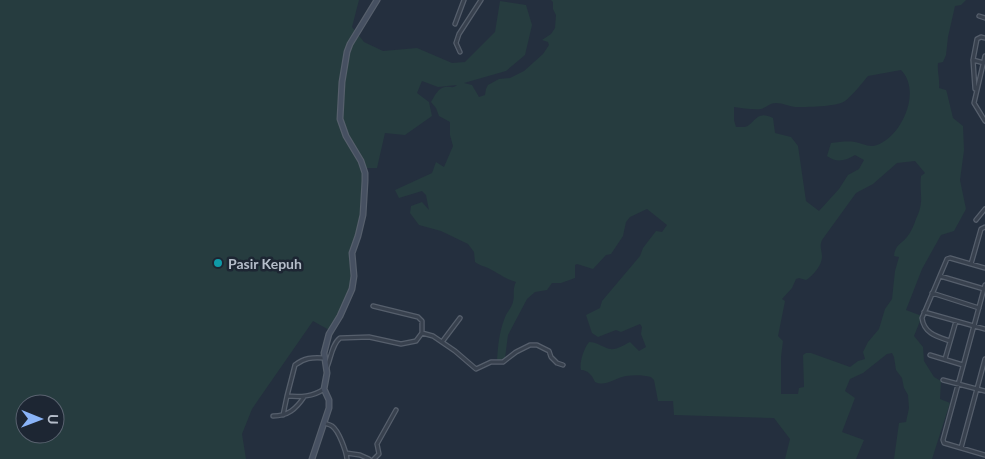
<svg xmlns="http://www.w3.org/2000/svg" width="985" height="459" font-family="Lato,sans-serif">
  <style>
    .green { fill: #263c3f; fill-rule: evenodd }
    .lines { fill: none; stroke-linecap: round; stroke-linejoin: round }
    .street-casing { stroke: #565f6c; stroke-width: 5.5 }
    .secondary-casing { stroke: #565f6c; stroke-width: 7 }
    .street { stroke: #38414e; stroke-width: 3 }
    .secondary { stroke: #465061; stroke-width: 4.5 }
    .culture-dot { fill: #0f9aa8; stroke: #1d2633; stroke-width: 2 }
    .labels { text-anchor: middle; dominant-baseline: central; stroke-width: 5; stroke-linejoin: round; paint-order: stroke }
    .poi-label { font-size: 14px; font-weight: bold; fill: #b4bcc9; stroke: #1d2633; text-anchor: start }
  </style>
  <rect width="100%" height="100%" fill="#242f3e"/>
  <path class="green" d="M0 0H359L352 27 364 42 383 51 417 48 452 63 465 62 495 32 500 1 526 5 532 25 525 55 506 71 464 83 472 85 479 97 485 95 486 89 488 85 499 79 510 78 524 71 543 54 549 45 548 42 542 40 551 34 555 28 556 15 553 9V2L551 0H966L961 5 955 6 948 37 946 55 943 62 938 63C937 72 940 79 939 88L946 90 947 93 953 118 963 126 964 150 960 180 966 209 954 231 941 235 922 269 906 310 922 316 914 336 923 347 924 361 934 377 941 381 940 399 950 403 932 459H894L899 423 906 422 909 408 908 395 904 388 902 378 896 370 894 357 892 353 887 354 863 373 850 379 845 391 855 398 842 432 864 440 856 459H785L790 439 774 418 674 415 673 401H658L654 380 651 377C643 375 634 375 626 376 615 378 606 387 595 382 592 375 588 370 581 370 579 363 584 348 589 342 597 342 602 347 610 349 617 350 624 345 630 342L639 351 646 347 641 334 642 327 640 324 621 332 616 330 598 337 592 333 586 315 600 308 602 301 640 256 643 248 656 231 662 232 667 225 647 209 630 217 626 222 623 236 611 254 606 255 593 269 577 264 575 265V278L561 283H552L547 290 535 292 527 299 508 335 505 358 503 361 497 360C498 347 499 333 504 320 506 313 511 309 513 302 515 294 512 290 516 282 505 279 500 274 490 269 485 266 480 266 475 262L474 252 468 244 441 231 419 225 410 213 411 206 422 202 429 210 426 195 422 191 399 198 395 190 432 173 436 162 444 167 453 146 450 135V122L439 116 436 108 431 102C434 97 438 88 445 87 451 86 452 89 457 85L438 87 422 81 417 93 429 102 432 116 405 135 385 133 377 168H363L364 192 357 239 351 253 352 276 351 284 339 314 329 330 313 321 252 409 242 434 246 459H0ZM901 70C922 91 902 136 877 145 869 148 862 143 855 142 847 141 839 142 831 143L827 156C837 163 845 161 855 155L864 160 859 169 848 175 839 189 819 211 806 201 798 146 791 137 775 133 773 118C756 109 755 124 745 127 744 127 737 127 736 127L734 120V107C742 108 753 110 761 109 767 107 770 103 776 103 783 103 788 106 795 107 805 107 837 107 845 101 852 96 863 82 868 76ZM915 161 925 173 921 176C919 193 925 201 916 219 914 225 911 232 907 237 901 244 895 245 894 256L899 257 895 271 892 299 885 309 879 329 868 342 863 352 865 359 858 361 850 367 811 353H806L803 355 804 387 799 388 798 394H781V357L783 341 778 336 785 301 782 299 792 288 796 279 799 278 806 280C813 276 822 265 822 257 822 250 819 247 822 240L856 193 873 184 897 163ZM25 404H55V434H25Z"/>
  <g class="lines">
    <defs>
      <path id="street" d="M979 16 985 18
        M455 24 464 0
        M460 52 456 43 459 34 481 0
        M985 56 974 103 985 121
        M973 60 984 63
        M975 89 973 60 977 39 981 37 985 38
        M976 220 985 209
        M971 264 981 229 985 227
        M940 276 984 289
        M932 293 979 308
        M924 312 985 329
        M422 333 433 336 455 351 476 369 491 362H503L516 352 530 345H537L549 351 551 357 557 363 563 365
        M950 341C938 337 924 334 922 318L947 259 950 258 985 268
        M442 342 460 318
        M930 355 963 365
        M324 358C312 357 304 358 295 365L287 396C300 397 313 397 324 389
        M945 359 956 321
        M327 367C331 358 332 344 340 338L369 337 401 344 416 341 422 333V321L418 317 373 306
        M943 380 985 391
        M283 415 287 396
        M273 416C288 416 296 409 304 397
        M324 423C326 424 329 424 332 426 339 431 346 451 347 459
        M961 448 985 359
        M346 453 360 455 369 459
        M985 455 944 443 943 440 985 285
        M374 459 379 454 377 444 396 410"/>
      <path id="secondary" d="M312 459 329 408V400L324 389 327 373 324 353 329 334 340 316 352 289 354 276 352 253 358 236 363 215 365 181V173L361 161 346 136 340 119 342 82 347 52 350 44 377 0"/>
    </defs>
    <use href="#street" class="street-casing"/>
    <use href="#secondary" class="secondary-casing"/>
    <use href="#street" class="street"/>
    <use href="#secondary" class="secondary"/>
  </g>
  <circle class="culture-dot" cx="218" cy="263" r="5"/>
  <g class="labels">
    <g class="poi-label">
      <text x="228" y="263">Pasir Kepuh</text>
    </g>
  </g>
  <g transform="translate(40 419) rotate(91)"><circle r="24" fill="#1d2633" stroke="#59626f"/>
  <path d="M0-4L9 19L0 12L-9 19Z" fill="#8ab4f8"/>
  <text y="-8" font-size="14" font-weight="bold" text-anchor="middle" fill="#b4bcc9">U</text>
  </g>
</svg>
